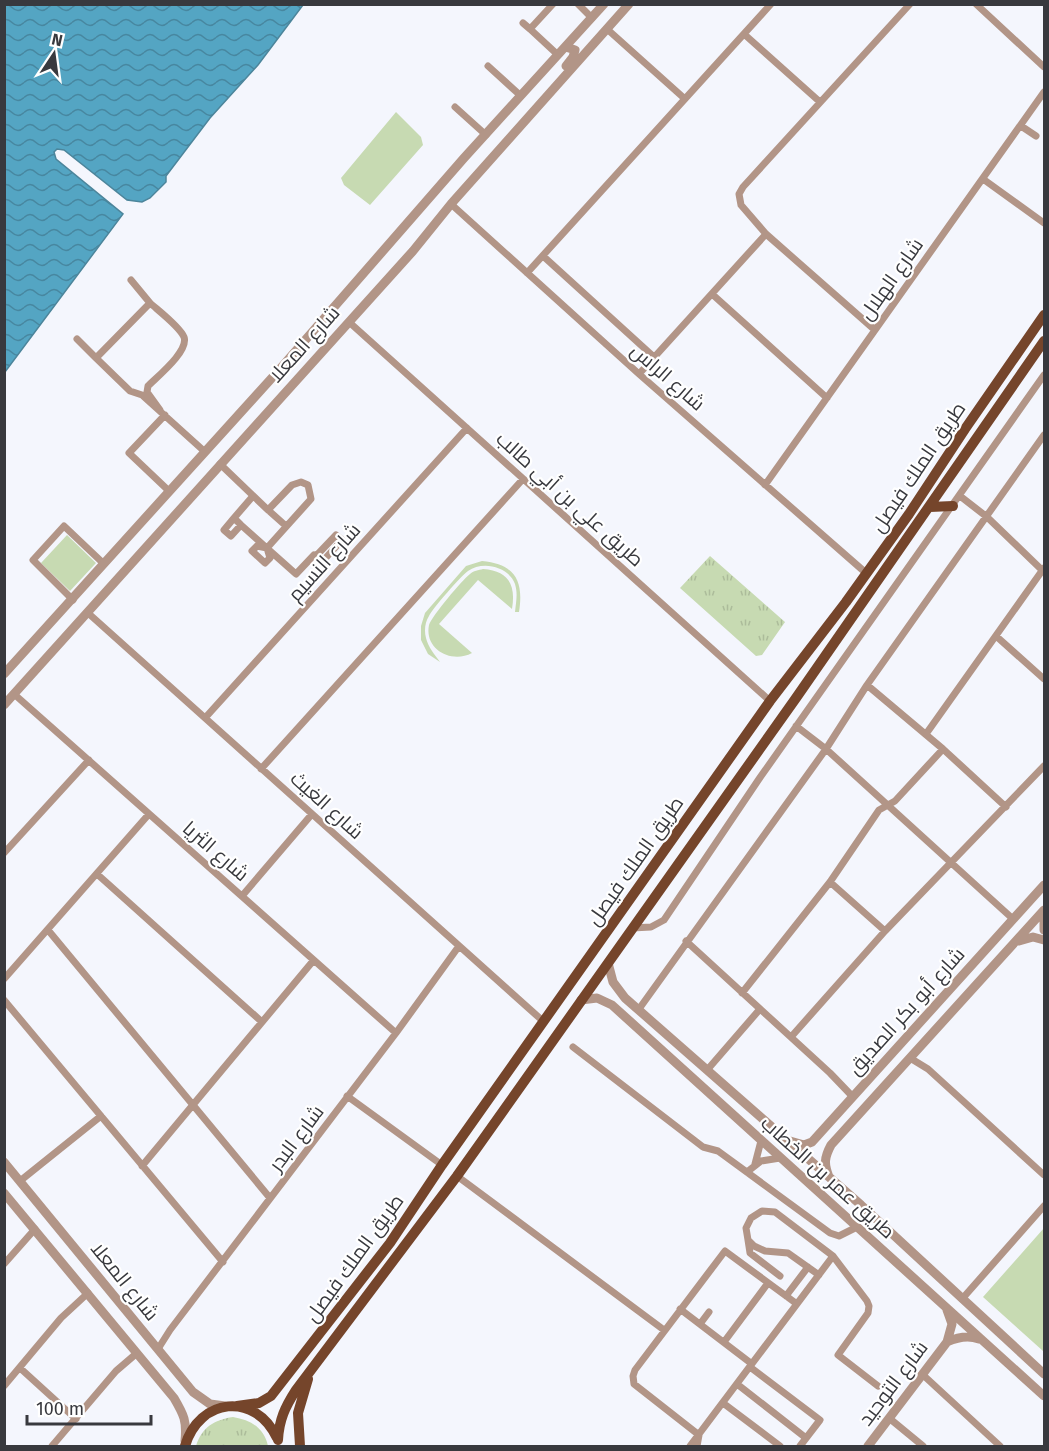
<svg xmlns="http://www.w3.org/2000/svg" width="1049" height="1451" font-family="'Fira Sans',Cairo,sans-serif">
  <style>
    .grass { fill: url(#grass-tufts) }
    .green { fill: #c7dab2 }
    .water { fill: url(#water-waves); stroke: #4c859b; stroke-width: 1.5 }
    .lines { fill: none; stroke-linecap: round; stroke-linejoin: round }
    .minor { stroke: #b29587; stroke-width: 7 }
    .tertiary { stroke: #b29587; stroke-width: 9 }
    .primary { stroke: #75452b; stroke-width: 10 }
    .labels { text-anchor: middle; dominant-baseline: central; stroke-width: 4.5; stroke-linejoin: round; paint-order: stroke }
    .street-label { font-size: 20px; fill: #38393e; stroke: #fff }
  </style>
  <defs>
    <pattern id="grass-tufts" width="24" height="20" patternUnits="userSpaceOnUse" patternTransform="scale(1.5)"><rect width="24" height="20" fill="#c7dab2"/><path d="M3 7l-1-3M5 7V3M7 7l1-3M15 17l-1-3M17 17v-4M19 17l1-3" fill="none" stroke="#acbc9a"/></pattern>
    <pattern id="water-waves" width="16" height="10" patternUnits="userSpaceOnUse" patternTransform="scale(1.5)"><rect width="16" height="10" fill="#54a5c3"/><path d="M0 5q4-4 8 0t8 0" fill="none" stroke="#4787a0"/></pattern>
  </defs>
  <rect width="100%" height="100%" fill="#f4f6fd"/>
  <path class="grass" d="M710 556 785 622 762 655 756 656 680 588Z
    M233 1417C251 1420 264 1428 268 1446H196C202 1427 214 1420 233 1417Z"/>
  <path class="green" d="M396 112 421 137 423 145 370 205 344 185 341 178Z
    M67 535 96 563 70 591 41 563Z
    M482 561C515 564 524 581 519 612H515C516 602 518 594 515 584 509 567 483 560 468 571 461 576 433 608 429 616 425 622 424 631 426 638 428 647 435 655 440 662L428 654 421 640V626L425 613 466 566Z
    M483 569C509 571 516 585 512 609L478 580 439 624 472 653C451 664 424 649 429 625 432 616 462 580 470 574 473 571 479 570 483 569Z
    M1044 1228V1349L1043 1351 983 1297Z"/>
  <path class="water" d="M5 4 303 5 258 65 210 118 166 176V182L150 198 142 202 127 200 64 150 57 149 54 152 56 159 123 214 5 372Z"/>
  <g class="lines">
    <path class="minor" d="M578 4 592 18
      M976 4 1044 67
      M523 23 530 29 553 4
      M530 29 558 55
      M607 29 685 99
      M744 34 820 102
      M488 66 521 96
      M455 107 486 135
      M1021 126 1036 136
      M983 179 1044 223
      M451 204 639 374 866 573
      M543 256 654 357
      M527 273 771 4
      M131 280 150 303
      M712 294 827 398
      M349 322 770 701
      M875 330 766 234 741 205 739 194 743 187 910 4
      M77 339 96 358
      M639 374 766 234
      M160 410 147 392 148 386C158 376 189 351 184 337 180 327 159 311 150 303L96 358 130 391 142 395 204 451
      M165 415 129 453 169 491
      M220 464 268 510 292 485 301 482 308 485 311 499 267 548 257 546 252 551 265 563 270 558 267 548
      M765 485 1044 92
      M960 496 987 517 1044 572
      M268 510 286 526
      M234 518 253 496
      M241 525 231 536 224 530 234 518 241 525 296 574 314 555 322 562 342 540 336 535 316 556
      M73 600 33 560 64 526 104 564
      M88 613 544 1022
      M996 636 1044 679
      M867 685 943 749 1006 807
      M14 694 396 1033
      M205 718 467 428
      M796 726 826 749 1013 919
      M926 734 1044 568
      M261 769 523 479
      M4 853 89 760
      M97 874 262 1022
      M830 882 885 931
      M242 896 312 814
      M632 928 651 927 664 920 759 779 1044 375
      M48 930 270 1198
      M686 941 830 1073 853 1097
      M4 979 149 814
      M742 993 830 882 879 810 895 801 943 749
      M4 1000 223 1262
      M639 1009 826 749 867 685 1044 435
      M791 1037 885 931 1044 766
      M573 1047 703 1147 718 1151 830 1233 839 1236 857 1227
      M910 1058 928 1069 1044 1175
      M708 1069 760 1009
      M347 1096 442 1165
      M755 1164 761 1141
      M142 1166 313 961
      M747 1172 761 1161 780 1158
      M457 1176 664 1330
      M20 1181 101 1116
      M748 1240 750 1253 780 1276
      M4 1264 35 1229
      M819 1275 788 1253 765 1251 754 1246 748 1240 746 1228 751 1218 762 1211 775 1212 833 1256 867 1301 869 1306 868 1313 838 1355 878 1386
      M786 1296 808 1267
      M962 1299 1044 1206
      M680 1309 752 1364
      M700 1324 709 1312
      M724 1342 768 1283
      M158 1349 170 1330 396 1033 459 946
      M750 1367 820 1420 800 1446
      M20 1368 76 1419
      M922 1374 1000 1446
      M737 1384 806 1438
      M4 1386 61 1318 88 1293
      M723 1403 780 1446
      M889 1418 923 1446
      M52 1446 116 1371 137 1353
      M690 1446 833 1256
      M697 1446 699 1435 634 1384 633 1376 635 1370 725 1251 797 1304"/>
    <path class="tertiary" d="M566 66 573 57 575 50 566 47
      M4 674 280 369 464 158 604 4
      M4 705 413 251 451 204 629 4
      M1044 911V930
      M1019 941 1033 937 1044 940
      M608 963 613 982 625 998 861 1205 1044 1374
      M581 1000 597 998 612 1005 1044 1396
      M790 1141 804 1145 812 1142 1044 885
      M4 1162 193 1392 210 1404 225 1406
      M829 1177C824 1164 824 1158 831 1145L1044 910
      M4 1193 174 1398C184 1415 187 1421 185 1441
      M947 1342C958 1337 968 1335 979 1339
      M868 1446 947 1342 952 1324 947 1310"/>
    <path class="primary" d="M930 507 953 506
      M237 1406 259 1403 271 1396 390 1243 442 1165 770 701 846 602 909 514 965 429 1044 315
      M278 1440C279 1420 285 1407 296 1390L457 1176 796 698 1044 341
      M185 1446C199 1398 255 1391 277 1438
      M300 1446 298 1413 308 1379"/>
  </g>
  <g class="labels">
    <g class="street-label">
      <text transform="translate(891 279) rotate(-55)">شارع الهلال</text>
      <text transform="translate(304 344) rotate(-48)">شارع المعلا</text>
      <text transform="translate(668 377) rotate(41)">شارع الراس</text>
      <text transform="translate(918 467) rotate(-56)">طريق الملك فيصل</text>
      <text transform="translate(570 499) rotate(42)">طريق علي بن أبي طالب</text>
      <text transform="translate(324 562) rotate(-48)">شارع النسيم</text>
      <text transform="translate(327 805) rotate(42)">شارع الغيث</text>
      <text transform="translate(216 851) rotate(41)">شارع الثريا</text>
      <text transform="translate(635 861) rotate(-55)">طريق الملك فيصل</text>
      <text transform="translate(906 1011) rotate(-48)">شارع أبو بكر الصديق</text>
      <text transform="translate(296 1138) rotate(-53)">شارع البدر</text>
      <text transform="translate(828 1177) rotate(42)">طريق عمر بن الخطاب</text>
      <text transform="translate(354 1258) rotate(-54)">طريق الملك فيصل</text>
      <text transform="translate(125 1281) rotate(51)">شارع المعلا</text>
      <text transform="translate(893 1383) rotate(-53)">شارع التوحيد</text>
    </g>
  </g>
  <rect width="1049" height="1451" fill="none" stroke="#38393e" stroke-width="12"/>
  <g transform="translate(54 54) rotate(13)" stroke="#ffffff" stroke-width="4.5" paint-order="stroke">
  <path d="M0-4.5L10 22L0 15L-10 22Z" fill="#38393e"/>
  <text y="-9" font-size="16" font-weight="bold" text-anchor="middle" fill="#38393e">N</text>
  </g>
  <path d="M27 1415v9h124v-9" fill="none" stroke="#38393e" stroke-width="3"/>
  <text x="36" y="1415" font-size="18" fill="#38393e" stroke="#ffffff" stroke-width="4.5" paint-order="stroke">100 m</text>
</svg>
